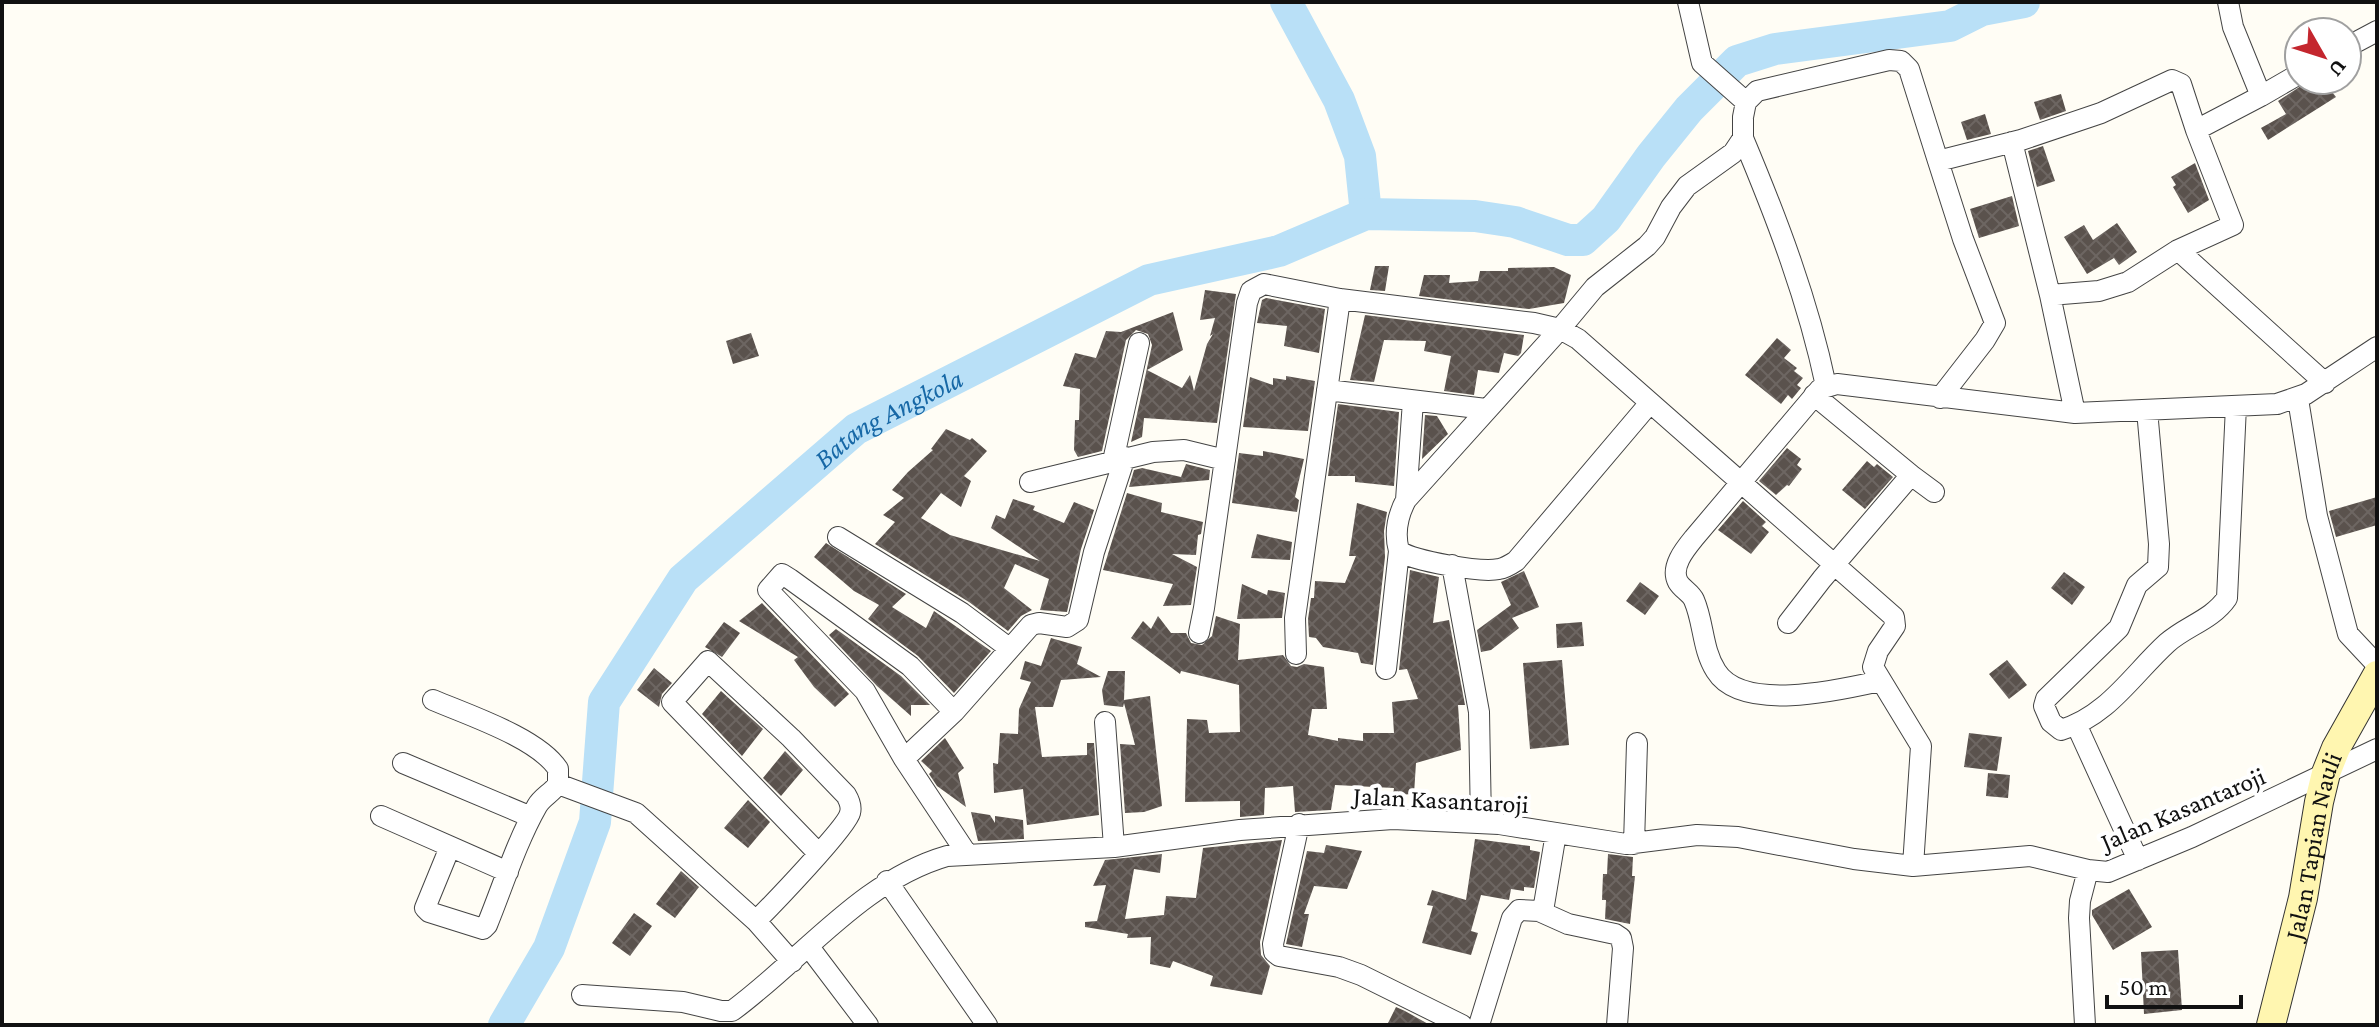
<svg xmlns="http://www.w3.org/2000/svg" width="2379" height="1027" font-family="'Crimson Pro',serif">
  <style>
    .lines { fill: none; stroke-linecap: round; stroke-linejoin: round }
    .river { stroke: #b9e0f7; stroke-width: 32 }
    .building { fill: url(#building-cross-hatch) }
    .street-casing { stroke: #444; stroke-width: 22 }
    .secondary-casing { stroke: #333; stroke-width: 30 }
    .street { stroke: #fff; stroke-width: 20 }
    .secondary { stroke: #fff6b0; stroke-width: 28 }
    .labels { text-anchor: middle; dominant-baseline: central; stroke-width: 8; stroke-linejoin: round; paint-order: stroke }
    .street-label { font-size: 26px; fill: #111; stroke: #fff }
    .water-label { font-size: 28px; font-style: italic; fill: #1768a6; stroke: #fff }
  </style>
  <defs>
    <pattern id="building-cross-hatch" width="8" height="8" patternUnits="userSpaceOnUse" patternTransform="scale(2)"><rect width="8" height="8" fill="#5a524d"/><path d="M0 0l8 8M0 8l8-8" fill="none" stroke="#6d6662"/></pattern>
  </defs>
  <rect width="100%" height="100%" fill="#fffdf5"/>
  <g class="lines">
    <g class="river">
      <path d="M1286 2 1339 100 1360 156 1366 214"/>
      <path id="s1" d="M504 1025 549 948 595 822 604 702 683 579 856 429 1149 280 1279 251 1366 214 1475 216 1515 222 1568 240H1583L1606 219 1651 156 1689 109 1737 61 1775 49 1950 26 1982 10 2024 2"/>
    </g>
  </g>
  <path class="building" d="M2310 80H2323L2336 97 2268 140 2261 128 2286 114 2278 101Z
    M2061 94 2066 111 2040 120 2034 102Z
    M1985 114 1991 134 1967 140 1961 122Z
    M2043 146 2055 181 2037 187 2028 151Z
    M2195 163 2209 200 2188 213 2173 187 2176 185 2171 177Z
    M2012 196 2019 226 1979 238 1970 209Z
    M2117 223 2137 252 2119 265 2114 258 2087 274 2064 237 2084 225 2093 240Z
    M1375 266H1389L1385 291 1370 290Z
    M1554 267 1571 275 1564 303 1529 309 1419 296 1424 275H1450L1449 283 1478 281 1480 271H1508V268Z
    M1205 290 1236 294 1217 423 1144 418 1142 437 1131 442 1152 345 1148 334 1136 330 1126 340 1102 451 1078 457 1074 450 1075 420H1079L1080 389 1063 386 1075 353 1096 358 1106 331 1121 332 1173 312 1183 350 1147 370 1182 388 1190 375 1194 391 1207 344 1213 334 1210 336 1215 318 1200 320Z
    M1266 298 1325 309 1319 353 1284 346 1287 326 1257 323 1262 300Z
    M1365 315 1524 335 1521 353 1518 356 1504 353 1499 373 1478 370 1474 395 1444 391 1451 356 1424 351 1426 341 1384 340 1374 382 1350 380Z
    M751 333 759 356 733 364 726 341Z
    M1777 338 1791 350 1784 358 1797 368 1794 371 1803 378 1797 385 1801 388 1792 399 1788 395 1781 404 1745 375Z
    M1286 376 1315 381 1308 431 1243 427 1250 377 1273 385V378L1286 380Z
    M1338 404 1399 412 1394 486 1355 482V476H1328Z
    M1425 415 1437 416 1448 434 1422 459Z
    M946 429 970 440 972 438 987 451 964 476 971 481 961 507 941 493 921 518 950 535 1040 561 991 528 996 515 1005 519 1013 499 1035 506 1033 510 1064 523 1074 502 1094 510 1081 549 1067 612 1040 610 1049 579 1015 564 1004 588 1032 610 1021 616 1008 631 969 602 875 544 895 522 883 515 904 498 892 490 908 472 933 450 931 449Z
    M1787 448 1801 459 1797 465 1802 469 1789 486 1787 485 1776 495 1759 481Z
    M1263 451 1304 459 1295 497 1299 500 1297 512 1232 503 1239 453 1263 456Z
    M1867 461 1874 467 1877 464 1893 477 1865 509 1842 490Z
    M1186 464 1210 470 1209 480 1129 487 1134 470 1142 468 1181 477Z
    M1127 493 1162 503 1161 512 1203 522 1201 534 1198 535 1196 555 1172 554 1197 567 1191 605 1163 606 1173 584 1103 570Z
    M2377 497V525L2336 537 2329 511Z
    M1743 501 1766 522 1762 526 1769 532 1751 554 1718 530Z
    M1357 503 1387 512 1384 531 1385 557 1373 665 1361 663 1358 653 1323 647 1316 638 1309 637 1308 619 1311 598H1314L1315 581 1345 583 1356 556H1349Z
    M1257 534 1292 542 1290 560 1251 558Z
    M826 543 906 594 892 607 926 628 934 611 991 651 954 693 918 656 868 619 879 605 854 591 814 557Z
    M1410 570 1439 577 1433 623 1449 620 1465 705H1458L1461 750 1416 763 1414 794 1393 795 1394 788 1335 785 1331 810 1295 812 1293 786 1265 788 1264 815 1240 817V801L1185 802 1187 719 1207 720 1209 733 1240 732 1239 685 1181 671 1180 674 1131 638 1143 621 1151 629 1158 616 1171 633H1186L1191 643 1202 645 1212 636 1216 616 1240 624 1238 660 1283 655 1291 666 1297 667 1304 664 1324 667 1327 709H1312L1308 735 1338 741V738L1363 741V733H1394L1392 702 1418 699 1407 669 1399 670Z
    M1524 571 1539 607 1512 618 1519 628 1491 650 1481 652 1477 630 1511 605 1501 582Z
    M2064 572 2085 587 2072 605 2051 588Z
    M1640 582 1659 596 1645 615 1626 601Z
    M1242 584 1267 595 1268 590 1285 593 1282 618 1237 619Z
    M762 603 849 694 835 707 814 687 794 660 798 657 739 621Z
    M724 622 740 633 722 657 705 647Z
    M1582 622 1584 646 1557 648 1556 624Z
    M836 629 901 676 930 705H911V716L877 686 829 635Z
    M1051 638 1082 647 1077 664 1101 677 1061 680 1053 707H1035L1042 757 1087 755V743H1094L1099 815 1027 825 1023 789 994 793 993 763 998 764 1000 733 1018 734 1019 709 1031 682 1020 679 1025 661 1041 666Z
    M1562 660 1569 745 1530 749 1523 663Z
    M2007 660 2027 685 2009 699 1989 674Z
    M654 668 672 683 662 694 659 707 637 690Z
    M1108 671H1125L1124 700 1150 696 1162 806 1144 812 1125 813 1120 744 1135 745 1124 703 1123 707 1104 705 1102 690Z
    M721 691 763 729 742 756 702 714Z
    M1969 733 2002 737 1997 771 1964 767Z
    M945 738 964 768 958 773 966 807 937 786 929 774 932 771 921 761Z
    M785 751 803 770 781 796 763 778Z
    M1988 773 2010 775 2008 798 1986 796Z
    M748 800 770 822 748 848 724 828Z
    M971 812 990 815 995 823V816L1023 820 1024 839 978 841Z
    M1475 839 1530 846V850L1540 852 1534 888 1524 887V891L1511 889 1509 900 1481 895 1471 931 1478 933 1471 955 1422 943 1433 906 1427 905 1432 890 1466 900Z
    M1282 840 1260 942 1261 955 1270 966 1262 995 1210 986 1213 976 1173 961 1170 968 1150 964 1151 937 1127 938 1128 934 1085 927V922L1097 921 1106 885 1093 886 1105 860 1162 854 1160 873 1134 869 1125 919 1164 915 1166 896 1196 898 1203 848Z
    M1326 845 1362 851 1347 889 1314 886 1304 914H1309L1302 947 1286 944 1307 851 1324 853Z
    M1608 854 1633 857 1632 876H1635L1630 924 1605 919 1606 900H1602L1603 874H1607Z
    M681 871 699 887 675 918 656 904Z
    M2129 889 2152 927 2113 950 2092 915V910Z
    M634 913 652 926 630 956 612 943Z
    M2178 950 2182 1010 2144 1014 2141 952Z
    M1396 1007 1405 1011 1430 1025H1387Z"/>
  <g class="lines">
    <defs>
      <path id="street" d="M1688 2 1702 63 1746 102
        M2228 2 2233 27 2261 96 2299 74
        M2347 47 2377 31
        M1743 138C1777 219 1808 300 1826 386
        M2012 142 2050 295 2099 291 2128 282 2178 250 2233 225 2196 130
        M1938 161 1963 239 1995 323 1985 340 1940 398
        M2178 250 2325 383
        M2050 295 2075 413
        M1327 390 1486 409
        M2298 399 2317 516 2348 634 2377 665
        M1649 404 1516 561C1510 565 1505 568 1499 569 1481 573 1414 561 1399 551 1394 533 1397 517 1406 500L1560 329 1595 287 1647 246 1655 237 1671 207 1687 186 1733 153 1743 138V117L1746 102 1757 91 1889 60 1901 61 1909 69 1938 161 2021 140 2101 113 2172 80 2181 84 2196 130 2261 96
        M2147 410 2159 544 2158 567 2137 585 2119 628 2046 699 2044 706 2051 722 2061 730C2108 716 2133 674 2167 643 2186 626 2212 620 2227 598L2236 406
        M1113 461 1139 343
        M1911 475 1934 492
        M1030 482 1153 452 1184 450 1225 460
        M1406 500 1413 401
        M838 537 962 613 1009 648
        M1452 565 1479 712 1481 823
        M1788 623 1822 579 1911 475 1814 395
        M1199 633 1204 608 1247 303 1251 291 1264 284 1340 299 1534 323 1560 329 1578 339 1894 617 1895 626 1878 651 1873 667 1921 746 1913 866
        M1296 654 1295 618 1340 299
        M1386 669 1399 551
        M1880 681C1840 690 1742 713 1716 671 1702 649 1704 623 1694 600 1691 593 1682 589 1678 582 1670 567 1685 549 1694 538L1820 389 1837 384 2075 413 2277 404 2306 394 2377 347
        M433 700C468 715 538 738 558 769V784L636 813 756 921 792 962
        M1105 722 1114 847
        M2076 724 2138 860
        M904 759 865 691 768 590 782 574 790 579 910 666 954 712
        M403 763 531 817
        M381 816 508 872
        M1299 824 1273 944 1274 952 1279 956 1339 967 1361 975 1462 1025
        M1634 844 1637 743
        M450 847 425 908 429 912 483 929 487 925C503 886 516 843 537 806 542 797 552 793 558 784
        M967 854 904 759 954 712 1031 625 1039 623 1067 627 1078 620 1094 552 1125 457
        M887 881 987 1025
        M1539 911 1568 924 1615 934 1621 938 1623 948 1617 1025
        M756 921C771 906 847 827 850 813 852 806 849 800 846 795L791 738 708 661 672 702 818 853
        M809 947 868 1025
        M582 995 683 1002 721 1011H732C803 959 861 881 947 856L1114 847 1240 830 1393 819 1499 824 1626 844 1697 835 1738 837 1854 859 1913 866 2030 856 2088 870 2108 872 2192 837 2377 749
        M1479 1025 1512 918 1519 910 1539 911 1544 905 1556 833
        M2085 1025 2079 918 2080 901 2088 870"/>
      <g id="secondary">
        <path id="s2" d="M2271 1025 2303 898 2319 802 2326 773 2336 748 2377 675"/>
      </g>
    </defs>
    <use href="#street" class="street-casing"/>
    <use href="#secondary" class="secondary-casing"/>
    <use href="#street" class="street"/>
    <use href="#secondary" class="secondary"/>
  </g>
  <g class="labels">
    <g class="street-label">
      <text transform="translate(1441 800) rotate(3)">Jalan Kasantaroji</text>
      <text transform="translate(2183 809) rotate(-23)">Jalan Kasantaroji</text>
      <text stroke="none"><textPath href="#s2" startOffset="184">Jalan Tapian Nauli</textPath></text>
    </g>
    <g class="water-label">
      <text stroke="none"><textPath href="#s1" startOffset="752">Batang Angkola</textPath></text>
    </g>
  </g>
  <rect width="2379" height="1027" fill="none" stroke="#111111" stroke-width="8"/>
  <g transform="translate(2323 56) rotate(129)"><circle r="38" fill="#ffffff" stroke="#a0a0a0" stroke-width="2"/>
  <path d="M0-6L14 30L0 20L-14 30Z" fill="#c4262e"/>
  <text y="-12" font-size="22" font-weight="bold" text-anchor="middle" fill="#111111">U</text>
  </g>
  <path d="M2107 995v12h134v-12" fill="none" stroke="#111111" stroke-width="4"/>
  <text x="2119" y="995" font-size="24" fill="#111111" stroke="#ffffff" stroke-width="6" paint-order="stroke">50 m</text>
</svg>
